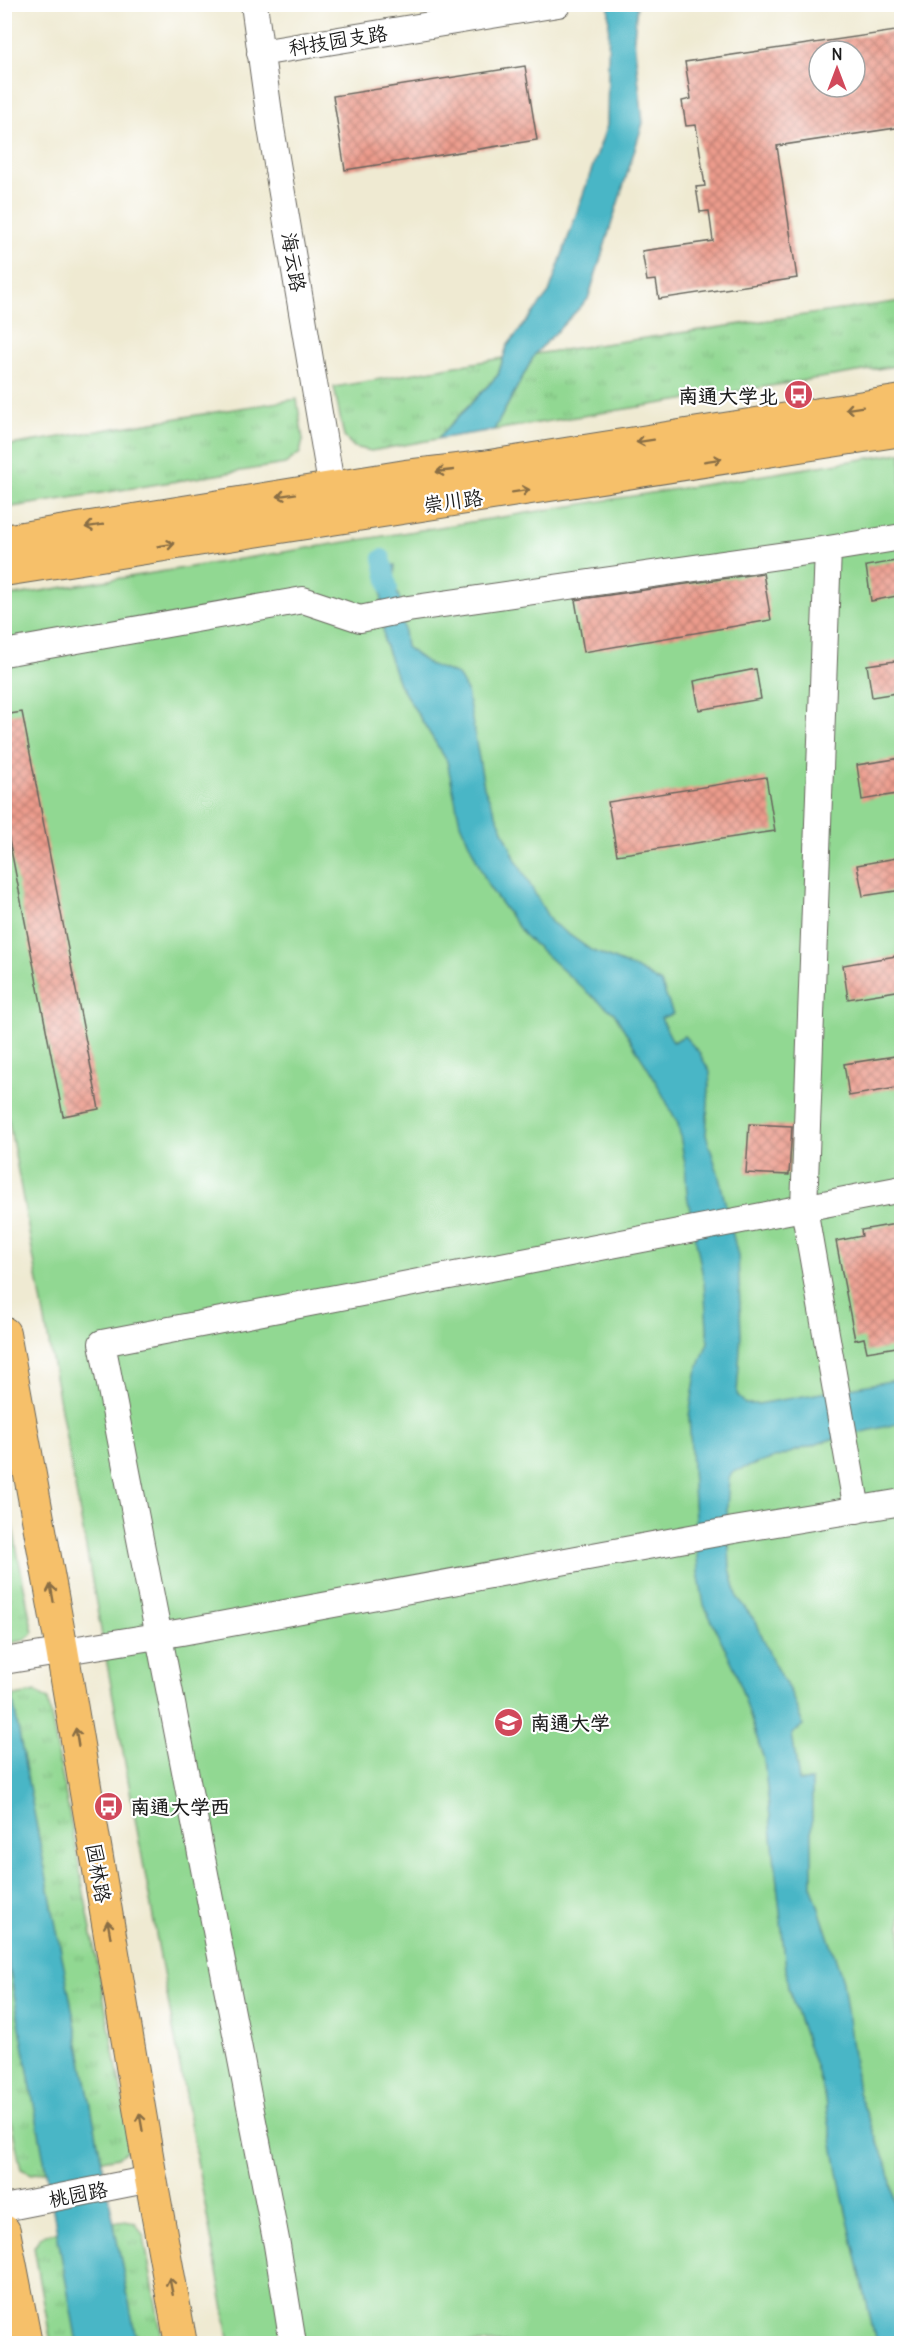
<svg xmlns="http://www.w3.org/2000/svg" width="906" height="2348" font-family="Delius,'LXGW WenKai TC',sans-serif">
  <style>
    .grass { fill: url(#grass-tufts); stroke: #567a57; stroke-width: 1.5 }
    .park { fill: #91d892; stroke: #567a57; stroke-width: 1.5 }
    .water { fill: #4ab6c6; stroke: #336971; stroke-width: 1.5 }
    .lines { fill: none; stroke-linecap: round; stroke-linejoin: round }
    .canal { stroke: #4ab6c6; stroke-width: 18 }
    .building { fill: url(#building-cross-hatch); fill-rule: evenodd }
    .minor-casing { stroke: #66645c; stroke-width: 28 }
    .major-casing { stroke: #66645c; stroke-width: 34 }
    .minor { stroke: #fff; stroke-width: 26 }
    .major { stroke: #f6c06b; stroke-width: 32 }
    .oneway { stroke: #896e44 }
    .labels { text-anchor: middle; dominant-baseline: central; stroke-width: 4.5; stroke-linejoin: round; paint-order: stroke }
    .street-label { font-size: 20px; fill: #1c1c1c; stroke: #fff }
    .poi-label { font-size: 20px; font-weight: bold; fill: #1c1c1c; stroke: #fff; text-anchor: start }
  </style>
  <defs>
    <pattern id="grass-tufts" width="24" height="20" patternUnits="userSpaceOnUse" patternTransform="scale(1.5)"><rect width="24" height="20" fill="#91d892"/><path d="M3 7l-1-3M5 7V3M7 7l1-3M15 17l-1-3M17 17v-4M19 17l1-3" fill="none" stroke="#7cb97d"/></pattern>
    <pattern id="building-cross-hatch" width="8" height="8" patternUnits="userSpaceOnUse" patternTransform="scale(1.5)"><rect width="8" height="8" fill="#ec9b8c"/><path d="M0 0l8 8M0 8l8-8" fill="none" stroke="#be7e72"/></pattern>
  </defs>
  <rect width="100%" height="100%" fill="#fff"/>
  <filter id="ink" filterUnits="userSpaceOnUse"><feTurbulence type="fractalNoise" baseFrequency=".0167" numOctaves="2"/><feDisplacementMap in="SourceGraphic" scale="12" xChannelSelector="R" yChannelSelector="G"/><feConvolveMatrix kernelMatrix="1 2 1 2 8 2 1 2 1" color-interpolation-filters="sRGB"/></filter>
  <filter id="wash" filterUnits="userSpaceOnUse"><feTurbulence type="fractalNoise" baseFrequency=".008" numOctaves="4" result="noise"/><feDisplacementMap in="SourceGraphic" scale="24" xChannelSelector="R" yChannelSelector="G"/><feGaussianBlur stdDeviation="1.35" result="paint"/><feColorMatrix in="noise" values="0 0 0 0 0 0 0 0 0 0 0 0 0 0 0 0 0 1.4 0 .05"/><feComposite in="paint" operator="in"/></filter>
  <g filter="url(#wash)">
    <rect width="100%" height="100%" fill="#efead2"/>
    <path class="grass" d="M901 301V365L494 430 535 354Z
      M503 358 498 375 437 439 371 451 354 447 344 437 334 387Z
      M297 399 303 440 300 453 285 464 5 508V446Z
      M4 1482 33 1633 25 1640 5 1644Z
      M36 1692 48 1700 131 2143 129 2149 118 2157 32 2174 21 2169 5 2094 4 1698Z
      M125 2221 136 2223 144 2237 163 2343H51L34 2247 39 2239 46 2234Z"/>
    <path class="park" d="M901 453V2343H230L5 1100 4 597Z"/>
    <path class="water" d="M609 5H637L634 38 643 123 588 299 535 354 494 430 437 439 498 375 507 346 549 293 607 125Z
      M395 565 394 584 400 600 406 647 429 664 458 675 467 691 484 787 515 858 551 922 591 950 639 970 661 983 673 1014 661 1018 673 1042 684 1036 698 1051 710 1072 706 1135 718 1173 738 1256 741 1335 737 1394 745 1404H758L896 1380 898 1391H901V1423L829 1440 732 1472 729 1479 727 1507 730 1568 738 1599 756 1622 774 1664 791 1693 803 1725 792 1734 799 1781H812V1888L843 1981 858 2092 888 2168 901 2234V2343H876L842 2194 823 2089 788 1988 764 1760 735 1669 704 1605 698 1572 689 1416 696 1374 708 1342 704 1282 687 1195 685 1164 678 1124 655 1080 614 1013 588 993 524 935 489 887 460 823 447 761 399 684 384 641 381 590 383 567Z
      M4 1651 25 1766 137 2343H77L5 1944Z"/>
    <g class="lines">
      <path class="canal" d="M382 558 389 589"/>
    </g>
    <g id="blocks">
      <path class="building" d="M902 30V127L777 146 797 278 659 299 656 280 647 281 642 251 713 241 709 211 700 212 696 187 705 186 696 125 686 126 682 101 691 99 685 62ZM819 51H855V87H819Z
        M525 66 537 140 345 170 333 96Z
        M902 560V595L871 601 866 566Z
        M763 573 771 620 584 652 575 600Z
        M902 660V692L872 697 867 665Z
        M756 669 761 699 699 710 694 681Z
        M22 712 99 1109 63 1116 4 814V715Z
        M902 758V793L862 800 857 765Z
        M766 777 775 831 617 855 608 802Z
        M902 857V890L863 896 857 865Z
        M902 955V990L848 999 843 965Z
        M902 1055V1087L849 1096 844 1064Z
        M749 1124 792 1126 789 1175 746 1173Z
        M902 1223V1346L867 1352 864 1338 855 1340 836 1241 862 1236 861 1230Z"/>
    </g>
  </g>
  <g filter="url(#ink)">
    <use href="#blocks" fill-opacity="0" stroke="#66645c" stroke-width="1.5"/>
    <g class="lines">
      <defs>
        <path id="minor" d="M254 4 271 128 335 508
          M260 53 558 4
          M828 549 804 1208 857 1510
          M4 653 303 600 360 619 408 609 828 549 902 537
          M4 1661 182 1632 734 1530 902 1502
          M4 2208 151 2179
          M293 2344 277 2245 102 1343 902 1189"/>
        <path id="major" d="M4 541 406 476 483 467 902 401
          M4 570 902 430
          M4 1333 62 1650 151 2179 181 2344
          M4 2231 26 2344"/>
      </defs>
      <use href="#minor" class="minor-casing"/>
      <use href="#major" class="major-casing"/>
      <use href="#minor" class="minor"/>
      <use href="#major" class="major"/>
    </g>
    <defs><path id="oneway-shaft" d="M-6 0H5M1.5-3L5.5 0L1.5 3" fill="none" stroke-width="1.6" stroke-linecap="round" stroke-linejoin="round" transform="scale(1.5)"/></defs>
    <g class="oneway">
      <use href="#oneway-shaft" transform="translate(854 408) rotate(171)"/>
      <use href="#oneway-shaft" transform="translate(645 441) rotate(171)"/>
      <use href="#oneway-shaft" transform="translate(713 460) rotate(-9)"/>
      <use href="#oneway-shaft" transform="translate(445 471) rotate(174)"/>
      <use href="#oneway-shaft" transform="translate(521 491) rotate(-9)"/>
      <use href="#oneway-shaft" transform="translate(286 495) rotate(171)"/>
      <use href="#oneway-shaft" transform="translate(94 526) rotate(171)"/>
      <use href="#oneway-shaft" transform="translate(166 545) rotate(-9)"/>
      <use href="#oneway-shaft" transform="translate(52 1593) rotate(-100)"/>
      <use href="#oneway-shaft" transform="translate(77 1737) rotate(-99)"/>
      <use href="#oneway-shaft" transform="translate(109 1929) rotate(-100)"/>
      <use href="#oneway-shaft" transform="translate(141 2122) rotate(-100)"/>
      <use href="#oneway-shaft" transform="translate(171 2286) rotate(-101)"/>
    </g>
  </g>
  <defs>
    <symbol id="bus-disc" viewBox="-11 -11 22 22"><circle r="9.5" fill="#d1495b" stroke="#fff"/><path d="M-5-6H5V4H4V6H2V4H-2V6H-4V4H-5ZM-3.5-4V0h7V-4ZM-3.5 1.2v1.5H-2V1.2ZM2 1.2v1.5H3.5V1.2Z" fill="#fff"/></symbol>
    <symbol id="university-disc" viewBox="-11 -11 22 22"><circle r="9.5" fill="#d1495b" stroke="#fff"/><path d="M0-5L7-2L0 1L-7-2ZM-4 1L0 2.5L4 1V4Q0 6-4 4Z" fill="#fff"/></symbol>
  </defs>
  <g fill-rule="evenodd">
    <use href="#bus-disc" x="782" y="378" width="33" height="33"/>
    <use href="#university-disc" x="492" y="1706" width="33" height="33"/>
    <use href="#bus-disc" x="92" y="1790" width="33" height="33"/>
  </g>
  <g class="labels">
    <g class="street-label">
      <text transform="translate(338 40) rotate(-9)">科技园支路</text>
      <text transform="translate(294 262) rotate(80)">海云路</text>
      <text transform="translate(453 501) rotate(-8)">崇川路</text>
      <text transform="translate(99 1873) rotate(80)">园林路</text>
      <text transform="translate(78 2194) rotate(-11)">桃园路</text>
    </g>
    <g class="poi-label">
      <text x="778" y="395" text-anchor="end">南通大学北</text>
      <text x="530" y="1722">南通大学</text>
      <text x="130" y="1806">南通大学西</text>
    </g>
  </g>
  <rect width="906" height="2348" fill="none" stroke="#fff" stroke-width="24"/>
  <g transform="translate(837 69)"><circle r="28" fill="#ffffff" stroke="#a4a4a4" stroke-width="1.5"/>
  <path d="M0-4.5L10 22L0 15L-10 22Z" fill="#d1495b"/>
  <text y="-9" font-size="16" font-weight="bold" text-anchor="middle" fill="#1c1c1c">N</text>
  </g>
</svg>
